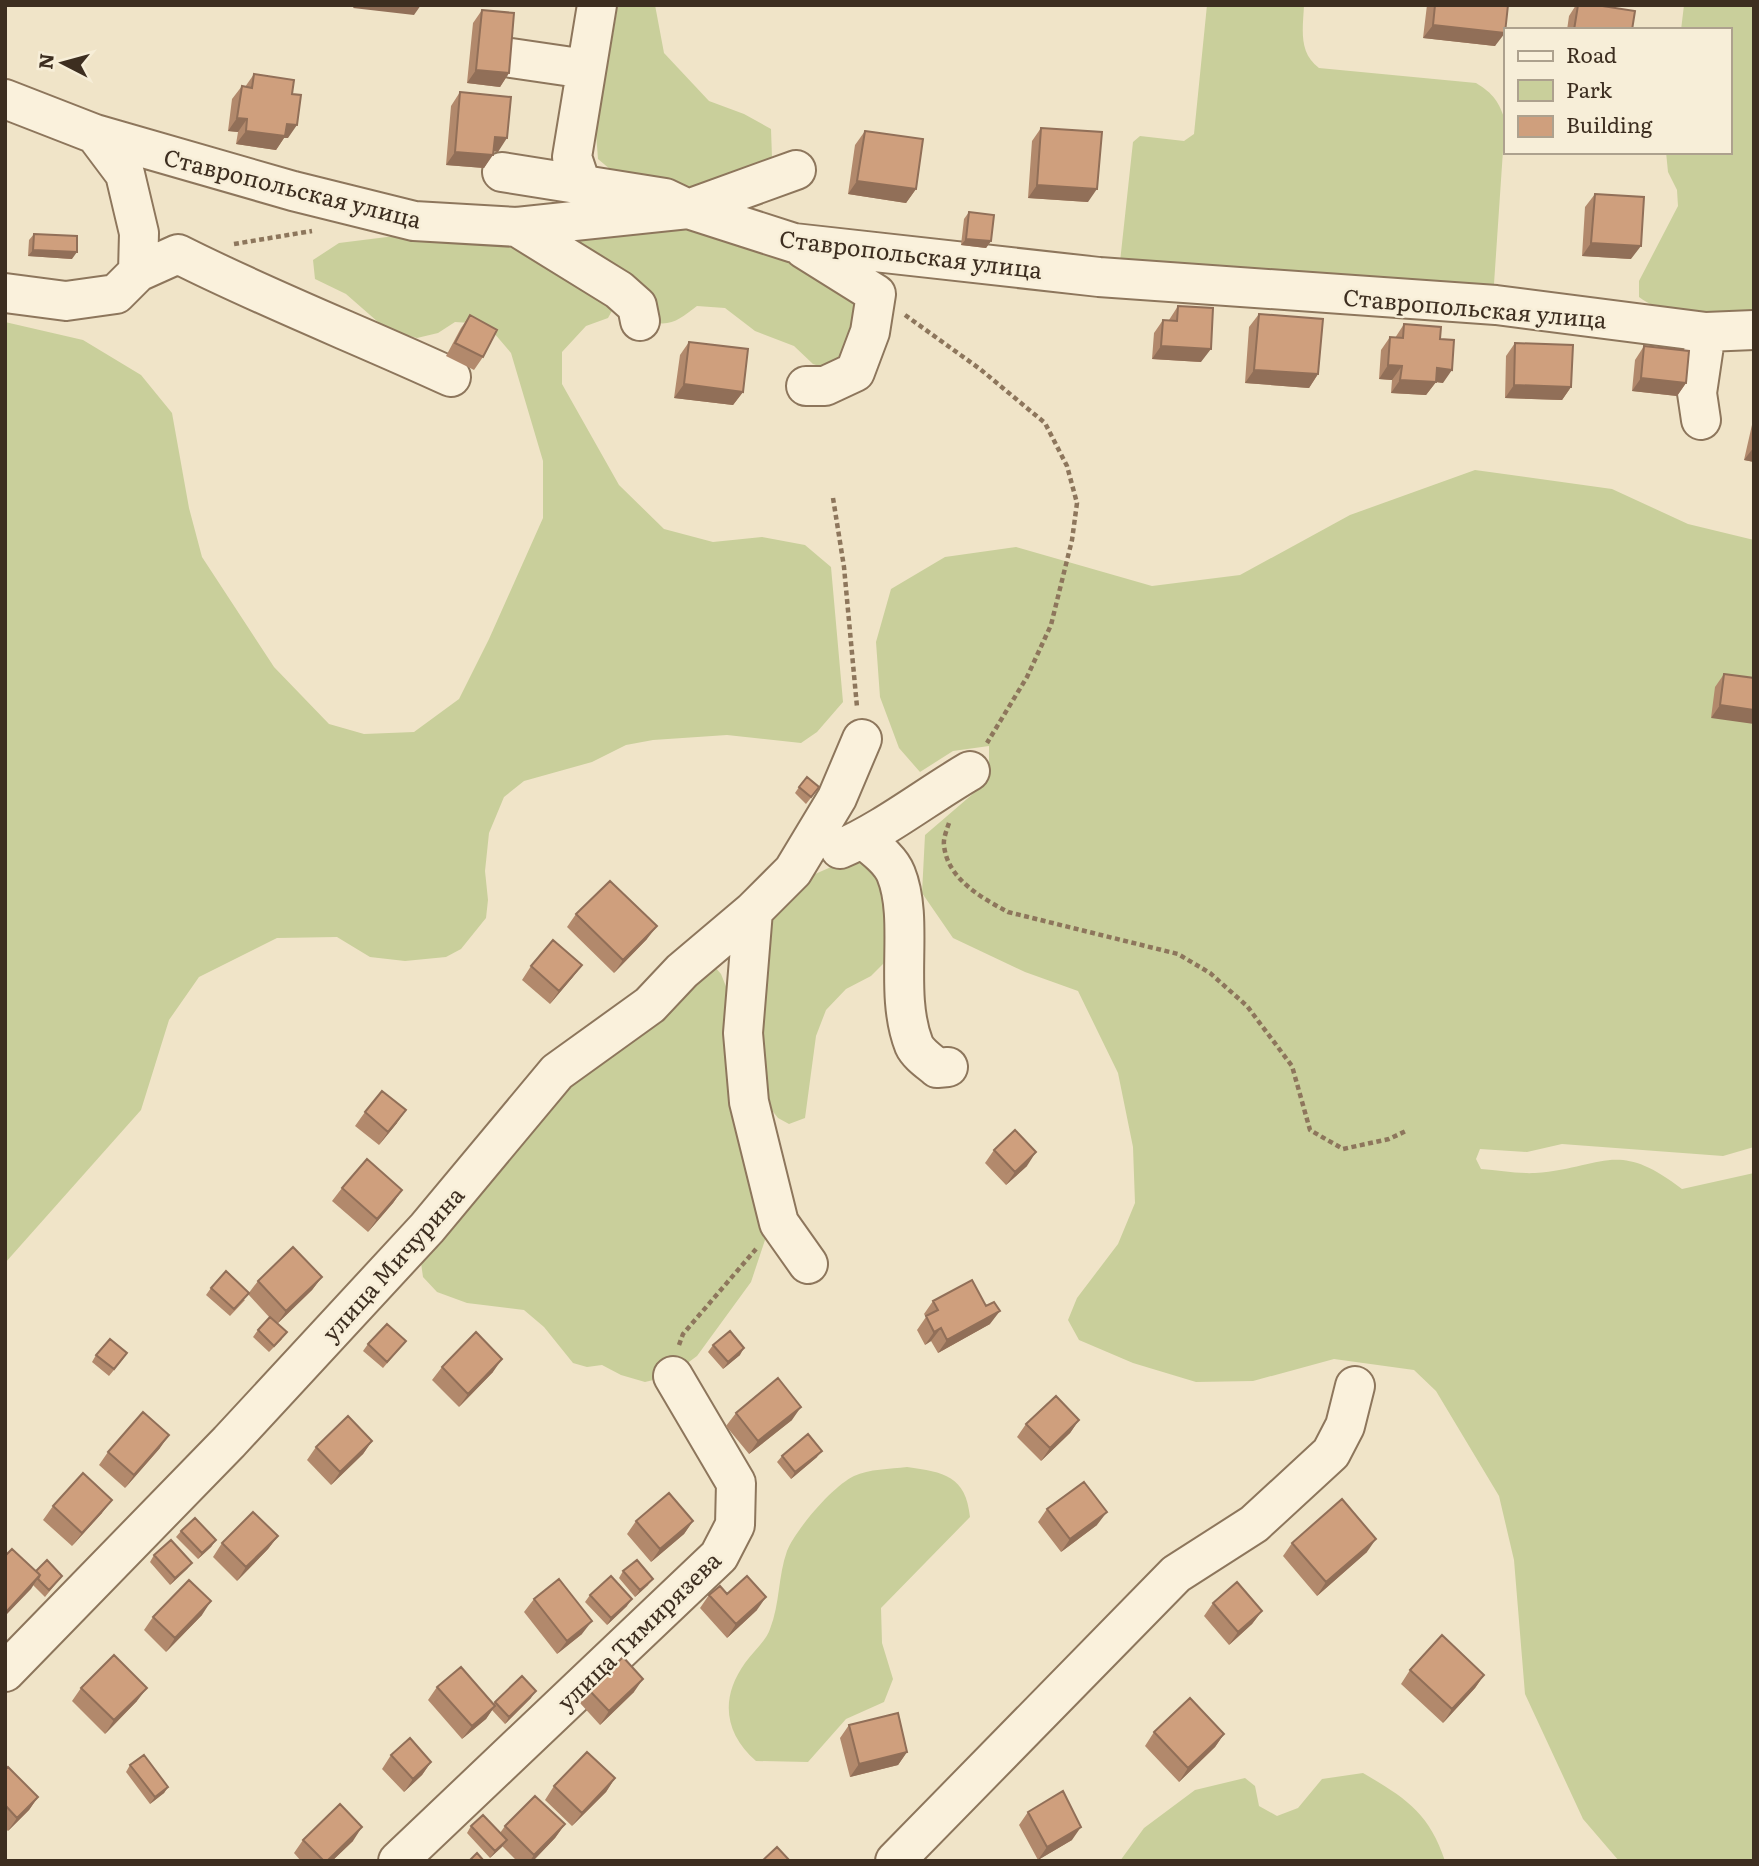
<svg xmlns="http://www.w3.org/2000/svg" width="1759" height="1866" font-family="Literata,serif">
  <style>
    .green { fill: #c9cf9b }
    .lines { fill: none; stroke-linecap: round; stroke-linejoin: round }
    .minor-casing { stroke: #8d765c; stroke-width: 42 }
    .path { stroke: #8d765c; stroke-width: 4.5; stroke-dasharray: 5 3.5; stroke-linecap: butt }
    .minor { stroke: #faf1dc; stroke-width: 38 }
    .wall { fill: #b2896c }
    .shaded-wall { fill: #916f58 }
    .building { fill: #cf9f7d; stroke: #916f58; stroke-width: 2 }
    .labels { text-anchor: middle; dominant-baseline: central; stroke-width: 5; stroke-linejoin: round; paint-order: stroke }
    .street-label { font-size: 23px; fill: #3d2e20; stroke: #f7eed8 }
  </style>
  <rect width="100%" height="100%" fill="#f0e4c8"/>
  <path class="green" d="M618 5H655L664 53 709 101 744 114 771 129 772 158 691 189 617 175 598 159 596 133Z
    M1207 5H1304C1303 29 1298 52 1319 68L1476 83C1493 93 1500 103 1505 121L1494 284 1487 290 1120 262 1133 142 1140 136 1184 141 1194 134Z
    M1684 5H1754V312C1717 315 1669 320 1639 297V281L1678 206 1677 190 1668 172 1666 152H1729V30H1681Z
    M682 220 789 253 863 298V328L831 370 813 364 794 346 755 331 725 308 697 306C681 318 672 327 652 322L561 231Z
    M411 234 514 243 577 280 613 309 608 318 586 326 562 352V384L619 485 664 529 713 542 762 537 805 545 831 567 843 702 817 732 801 743 727 735 653 740 626 745 592 762 524 781 504 797 489 833 485 871 488 900 486 918 461 949 446 957 405 961 370 957 337 937 277 938 199 977 169 1020 141 1110 5 1263V322L83 340 141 375 172 413 189 508 202 557 274 667 329 724 364 734 414 732 459 699 489 639 543 518V461L511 353 494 333 470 323 455 322 438 333 417 338 386 329 346 294 315 279 313 260 339 243Z
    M1475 470 1612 489 1688 524 1754 540V1147L1723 1156 1562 1144 1527 1152 1480 1149 1476 1159 1481 1169C1499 1170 1518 1174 1535 1173 1604 1168 1616 1138 1682 1189L1754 1173V1861H1619L1583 1819 1525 1694 1514 1560 1499 1496 1436 1391 1414 1370 1334 1359 1253 1381 1196 1382 1133 1363 1079 1340 1068 1320 1077 1298 1118 1244 1135 1203 1133 1147 1118 1073 1078 991 1025 972 953 938 922 893 925 835 989 780V746L953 751 920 772 899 748 880 697 876 642 891 589 945 557 1016 547 1152 586 1240 575 1350 515Z
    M856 856 885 871 890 957 871 976 846 989 826 1010 816 1036 805 1118 789 1124 778 1118 763 1099 753 1037 766 919 797 882Z
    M714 966 721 974 729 994 768 1231 751 1282 697 1356 670 1376 645 1382 621 1375 602 1365 587 1367 573 1363 544 1327 524 1310 467 1303 437 1292 423 1277 421 1263 431 1238 564 1082Z
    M907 1467C944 1472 966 1476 970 1517L881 1608 882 1643 893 1679 884 1702 846 1719 808 1762 756 1761C724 1733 720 1698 745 1663 753 1652 766 1641 770 1629 780 1604 778 1576 787 1551 796 1529 833 1486 854 1476 869 1469 890 1469 907 1467Z
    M1363 1773C1405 1798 1429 1812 1445 1861H1120L1144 1828 1195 1790 1245 1778 1255 1786 1259 1806 1277 1816 1298 1808 1322 1779Z"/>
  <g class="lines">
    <defs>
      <path id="minor" d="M511 58 586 69
        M5 99 95 134 293 191 414 221 517 227 688 209 794 243 1099 277 1496 305 1706 332 1754 330
        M95 134 125 174 139 233 138 272
        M502 172 665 198 688 209 796 170
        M581 184 572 157 597 5
        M517 227 619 290 637 306 640 321
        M804 249 876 294 870 332 855 372 825 386H806
        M5 293 66 301 116 294 138 272 178 254C267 299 360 335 451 377
        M1701 420 1697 393 1706 332
        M863 839C875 849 890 859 896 874 915 921 893 992 914 1045 918 1054 930 1062 937 1068L948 1067
        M840 849C884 830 927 796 970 771
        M753 911 743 1033 749 1102 779 1223 808 1264
        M5 1672 229 1442 427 1228 557 1072 650 1005 682 971 753 911 793 871 837 798 862 739
        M398 1861 719 1556 735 1525 736 1483 673 1376
        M895 1861 1176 1574 1254 1524 1331 1453 1345 1426 1355 1386"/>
    </defs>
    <use href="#minor" class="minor-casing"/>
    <path class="path" d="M234 244 312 231
      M905 315 980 369 1045 423 1067 466 1077 503 1072 540 1051 625 1027 677 987 743
      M833 498 844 567 857 707
      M949 823C947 829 943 839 944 845 947 879 982 898 1008 912L1178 954 1210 973 1247 1006 1292 1066 1310 1130 1343 1149 1389 1139 1408 1130
      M679 1345 683 1334 756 1249"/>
    <use href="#minor" class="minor"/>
  </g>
  <path class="wall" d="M1427 5H1508L1495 46 1423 38Z
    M1576 5H1596L1632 30H1567L1569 16Z
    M482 10 509 73 500 87 467 83 473 23Z
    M254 74 292 94 288 138H284L276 150 236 144 238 132 228 131 232 99 242 86 245 87Z
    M460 92 498 152 494 151 484 168 446 165 451 106Z
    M1041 128 1088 202 1028 198 1032 141Z
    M865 131 916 189 906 203 848 194 855 145Z
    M1595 194 1631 259 1582 256 1585 207Z
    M969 212 991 241 986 248 961 245 964 219Z
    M34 234 72 259 28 256 29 240Z
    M1178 306 1201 362 1152 359 1154 333 1163 320H1169Z
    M1259 314 1318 374 1309 388 1245 383 1249 327Z
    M470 315 483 357 474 370 446 356 461 328Z
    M1404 324 1440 339 1443 383 1436 382 1426 395 1391 393 1392 380 1379 379 1381 350 1390 337 1395 338Z
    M689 342 743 392 733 405 674 398 680 355Z
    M1515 343 1571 387 1562 400 1505 398 1506 356Z
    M1644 346 1686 383 1677 396 1632 391 1635 360Z
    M1754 416V462L1744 460Z
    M1724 674 1754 678 1711 718 1715 687Z
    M799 787 814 794 806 804 795 793Z
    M576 914 647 939 614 973 567 927Z
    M582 965 572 978 550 1004 522 980 531 966Z
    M365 1112 397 1123 379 1145 355 1126Z
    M994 1150 1027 1166 1006 1185 985 1163Z
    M342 1188 402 1190 393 1203 368 1232 332 1201Z
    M322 1277 312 1290 277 1324 282 1339 269 1352 253 1337 258 1330 270 1318 248 1294 258 1281Z
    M211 1288 245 1300 230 1316 206 1295Z
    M933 1301 990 1324 938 1353 931 1341 925 1345 917 1330 926 1317 924 1314Z
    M406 1341 383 1368 363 1351 368 1344Z
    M713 1345 740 1355 723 1369 708 1352Z
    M96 1355 123 1359 109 1376 92 1362Z
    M442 1367 493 1372 459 1407 432 1380Z
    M736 1413 792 1420 749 1454 726 1426Z
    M1079 1420 1070 1433 1041 1461 1017 1437 1026 1424Z
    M372 1441 363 1454 331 1485 307 1460 316 1447Z
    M160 1448 125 1488 99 1465 108 1452Z
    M782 1456 817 1457 791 1479 777 1462Z
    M53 1506 102 1513 72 1546 43 1520Z
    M1047 1509 1097 1525 1061 1552 1038 1522Z
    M636 1521H693L684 1534 651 1562 627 1534Z
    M181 1531 216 1540 211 1547 198 1559 176 1537Z
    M278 1536 268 1549 237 1581 213 1557 222 1543Z
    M1292 1543 1367 1552 1317 1596 1283 1556Z
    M154 1555 192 1563 187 1569 170 1585 150 1562Z
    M5 1556 36 1571 62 1576 45 1597 33 1585 5 1616Z
    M623 1571 648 1585 635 1597 619 1578Z
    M727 1594 757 1610 727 1638 700 1608 709 1595Z
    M590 1595 627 1606 607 1625 585 1602Z
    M534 1599 582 1634 557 1654 524 1612Z
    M1213 1603 1262 1611 1252 1624 1229 1645 1204 1616Z
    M202 1615 166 1652 144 1630 153 1617Z
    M1410 1670 1484 1675 1475 1688 1443 1723 1401 1684Z
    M437 1687 493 1704 495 1702 531 1698 505 1724 492 1710 486 1719 462 1739 428 1700Z
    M81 1688 137 1701 105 1734 72 1701Z
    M589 1690 634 1692 600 1725 580 1703Z
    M849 1725 907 1752 898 1765 850 1777 840 1738Z
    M1154 1732 1224 1734 1215 1747 1179 1782 1145 1746Z
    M391 1755 431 1762 422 1775 404 1792 382 1769Z
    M130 1765 168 1787 164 1793 150 1804 126 1772Z
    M5 1770 38 1797 29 1810 8 1831 5 1828Z
    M615 1778 606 1792 572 1826 545 1800 554 1786Z
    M1028 1812 1072 1840 1038 1860 1019 1825Z
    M565 1824 555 1838 533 1861H517L502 1846 490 1858 467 1833 471 1826 500 1833 505 1826Z
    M303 1840 353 1841 332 1861H301L294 1853Z"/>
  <path class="shaded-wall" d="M355 5H421L414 15 353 8Z
    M1144 5H1163L1162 7Z
    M1433 25 1505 33 1495 46 1423 38Z
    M476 70 509 73 500 87 467 83Z
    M237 118 247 119 238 132 228 131Z
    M287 124 297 125 288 138H284L276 150 236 144 246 131Z
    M495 137 507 138 498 152 485 150Z
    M455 152 493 155 484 168 446 165Z
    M857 181 916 189 906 203 848 194Z
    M1037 185 1097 189 1088 202 1028 198Z
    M966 239 991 241 986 248 961 245Z
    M1591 243 1641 246 1631 259 1582 256Z
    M33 250 77 252 72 259 28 256Z
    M1161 346 1211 349 1201 362 1152 359Z
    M1388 365 1402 366 1392 380 1379 379Z
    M1437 368 1452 370 1443 383 1436 382 1426 395 1391 393 1400 380Z
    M1254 370 1318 374 1309 388 1245 383Z
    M1641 378 1686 383 1677 396 1632 391Z
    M684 384 743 392 733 405 674 398Z
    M1514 385 1571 387 1562 400 1505 398Z
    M1754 447V462L1744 460Z
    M1720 705 1754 710V724L1711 718Z
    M657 926 647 939 614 973 623 960Z
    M582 965 572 978 550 1004 559 991Z
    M406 1110 397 1123 379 1145 388 1132Z
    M1036 1152 1027 1166 1006 1185 1015 1172Z
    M402 1190 393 1203 368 1232 377 1219Z
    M322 1277 312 1290 277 1324 286 1311Z
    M1000 1311 990 1324 938 1353 947 1340Z
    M941 1328 931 1341 925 1345 934 1332Z
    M744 1348 740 1355 723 1369 728 1362Z
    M502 1359 493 1372 459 1407 468 1394Z
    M801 1407 792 1420 749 1454 758 1441Z
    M1079 1420 1070 1433 1041 1461 1050 1448Z
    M169 1435 160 1448 125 1488 134 1475Z
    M372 1441 363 1454 331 1485 340 1472Z
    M822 1451 817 1457 791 1479 795 1472Z
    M112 1500 102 1513 72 1546 82 1533Z
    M1107 1512 1097 1525 1061 1552 1070 1539Z
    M693 1521 684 1534 651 1562 660 1549Z
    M278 1536 268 1549 237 1581 246 1567Z
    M1376 1539 1367 1552 1317 1596 1326 1582Z
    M216 1540 211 1547 198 1559 202 1553Z
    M192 1563 187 1569 170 1585 175 1578Z
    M40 1575 31 1589 5 1616 7 1611Z
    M653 1579 648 1585 635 1597 640 1590Z
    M766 1597 757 1610 727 1638 736 1624Z
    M632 1599 627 1606 607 1625 611 1618Z
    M211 1601 202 1615 166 1652 175 1638Z
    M1262 1611 1252 1624 1229 1645 1238 1632Z
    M592 1621 582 1634 557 1654 567 1641Z
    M1484 1675 1475 1688 1443 1723 1452 1709Z
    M643 1679 634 1692 600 1725 609 1711Z
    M147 1688 137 1701 105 1734 114 1720Z
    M536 1691 531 1698 505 1724 509 1717Z
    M495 1706 486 1719 462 1739 472 1726Z
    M1224 1734 1215 1747 1179 1782 1188 1768Z
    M907 1752 898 1765 850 1777 859 1764Z
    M431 1762 422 1775 404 1792 413 1779Z
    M615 1778 606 1792 572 1826 582 1813Z
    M168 1787 164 1793 150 1804 155 1797Z
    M38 1797 29 1810 8 1831 17 1818Z
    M565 1824 555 1838 533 1861H530L534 1855Z
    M362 1827 353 1841 332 1861H327Z
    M1081 1827 1072 1840 1038 1860 1047 1847Z
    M507 1840 502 1847 490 1858 495 1851Z"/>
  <path class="building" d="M1435 5H1508L1505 33 1433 25Z
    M1578 5H1596L1635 11 1632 30H1574Z
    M482 10 514 13 509 73 476 70Z
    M254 74 294 80 292 94 301 95 297 125 287 124 285 136 246 131 247 119 237 118 242 86 252 88Z
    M460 92 511 97 507 138 495 137 493 155 455 152Z
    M1041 128 1102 132 1097 189 1037 185Z
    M865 131 923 139 916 189 857 181Z
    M1595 194 1644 197 1641 246 1591 243Z
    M969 212 994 215 991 241 966 239Z
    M34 234 77 236V252L33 250Z
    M1178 306 1213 308 1211 349 1161 346 1163 320 1177 321Z
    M1259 314 1323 319 1318 374 1254 370Z
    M470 315 497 330 483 357 455 343Z
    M1404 324 1441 327 1440 339 1454 340 1452 370 1437 368 1436 382 1400 380 1402 366 1388 365 1390 337 1403 338Z
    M689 342 748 349 743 392 684 384Z
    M1515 343 1573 345 1571 387 1514 385Z
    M1644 346 1689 351 1686 383 1641 378Z
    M1724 674 1754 678V710L1720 705Z
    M807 777 819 787 811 797 799 787Z
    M610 881 657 926 623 960 576 914Z
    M553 940 582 965 559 991 531 966Z
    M382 1091 406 1110 388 1132 365 1112Z
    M1015 1130 1036 1152 1015 1172 994 1150Z
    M367 1159 402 1190 377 1219 342 1188Z
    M293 1247 322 1277 286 1311 258 1281Z
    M226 1271 249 1293 234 1309 211 1288Z
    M972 1280 986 1306 994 1302 1000 1311 947 1340 941 1328 934 1332 926 1316 938 1310 933 1301Z
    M270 1317 287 1332 274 1346 258 1330Z
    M387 1324 406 1341 387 1362 368 1344Z
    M730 1331 744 1348 728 1362 713 1345Z
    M476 1332 502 1359 468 1394 442 1367Z
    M110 1339 127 1353 114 1369 96 1355Z
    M778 1378 801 1407 758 1441 736 1413Z
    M1056 1396 1079 1420 1050 1448 1026 1424Z
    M143 1412 169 1435 134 1475 108 1452Z
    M348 1416 372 1441 340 1472 316 1447Z
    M808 1434 822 1451 795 1472 782 1456Z
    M83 1473 112 1500 82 1533 53 1506Z
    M1084 1482 1107 1512 1070 1539 1047 1509Z
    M669 1493 693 1521 660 1549 636 1521Z
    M1342 1499 1376 1539 1326 1582 1292 1543Z
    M253 1512 278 1536 246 1567 222 1543Z
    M195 1518 216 1540 202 1553 181 1531Z
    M171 1540 192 1563 175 1578 154 1555Z
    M12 1549 40 1575 7 1611 5 1609V1556Z
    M47 1560 62 1576 49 1590 38 1579 40 1575 36 1571Z
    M637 1560 653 1579 640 1590 623 1571Z
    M611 1576 632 1599 611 1618 590 1595Z
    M747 1576 766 1597 736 1624 709 1595 720 1586 727 1594Z
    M559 1579 592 1621 567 1641 534 1599Z
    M189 1580 211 1601 175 1638 153 1617Z
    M1237 1582 1262 1611 1238 1632 1213 1603Z
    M1442 1635 1484 1675 1452 1709 1410 1670Z
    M114 1655 147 1688 114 1720 81 1688Z
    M623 1657 643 1679 609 1711 589 1690Z
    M461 1667 495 1706 472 1726 437 1687Z
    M522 1676 536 1691 509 1717 495 1702Z
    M1190 1698 1224 1734 1188 1768 1154 1732Z
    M898 1713 907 1752 859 1764 849 1725Z
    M410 1738 431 1762 413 1779 391 1755Z
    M587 1752 615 1778 582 1813 554 1786Z
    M144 1755 168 1787 155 1797 130 1765Z
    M8 1767 38 1797 17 1818 5 1805V1770Z
    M1063 1791 1081 1827 1047 1847 1028 1812Z
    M535 1796 565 1824 534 1855 505 1826Z
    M340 1804 362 1827 327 1861H324L303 1840Z
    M483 1815 507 1840 495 1851 471 1826Z
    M777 1847 790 1861H762Z
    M477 1853 484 1861H469Z"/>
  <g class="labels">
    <g class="street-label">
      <text transform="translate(293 187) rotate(14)">Ставропольская улица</text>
      <text transform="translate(911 253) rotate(7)">Ставропольская улица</text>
      <text transform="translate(1475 307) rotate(5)">Ставропольская улица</text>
      <text transform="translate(392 1263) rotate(-48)">улица Мичурина</text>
      <text transform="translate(638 1630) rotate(-44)">улица Тимирязева</text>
    </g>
  </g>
  <rect width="1759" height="1866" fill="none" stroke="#3d2e20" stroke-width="14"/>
  <rect x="1504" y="28" width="228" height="126" fill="#f7eed8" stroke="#ada18e" stroke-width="2"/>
  <rect x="1518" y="51" width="35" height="10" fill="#faf1dc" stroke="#ada18e" stroke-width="2"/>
  <text x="1566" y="63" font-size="21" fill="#3d2e20">Road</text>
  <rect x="1518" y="80" width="35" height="21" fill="#c9cf9b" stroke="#ada18e" stroke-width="2"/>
  <text x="1566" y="98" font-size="21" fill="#3d2e20">Park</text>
  <rect x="1518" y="116" width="35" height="21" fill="#cf9f7d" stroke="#ada18e" stroke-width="2"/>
  <text x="1566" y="133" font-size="21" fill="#3d2e20">Building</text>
  <g transform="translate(63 63) rotate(276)" stroke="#f7eed8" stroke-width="5" paint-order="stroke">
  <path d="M0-5L12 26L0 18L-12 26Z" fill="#3d2e20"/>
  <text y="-10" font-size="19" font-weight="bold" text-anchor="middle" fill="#3d2e20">N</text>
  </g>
</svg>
